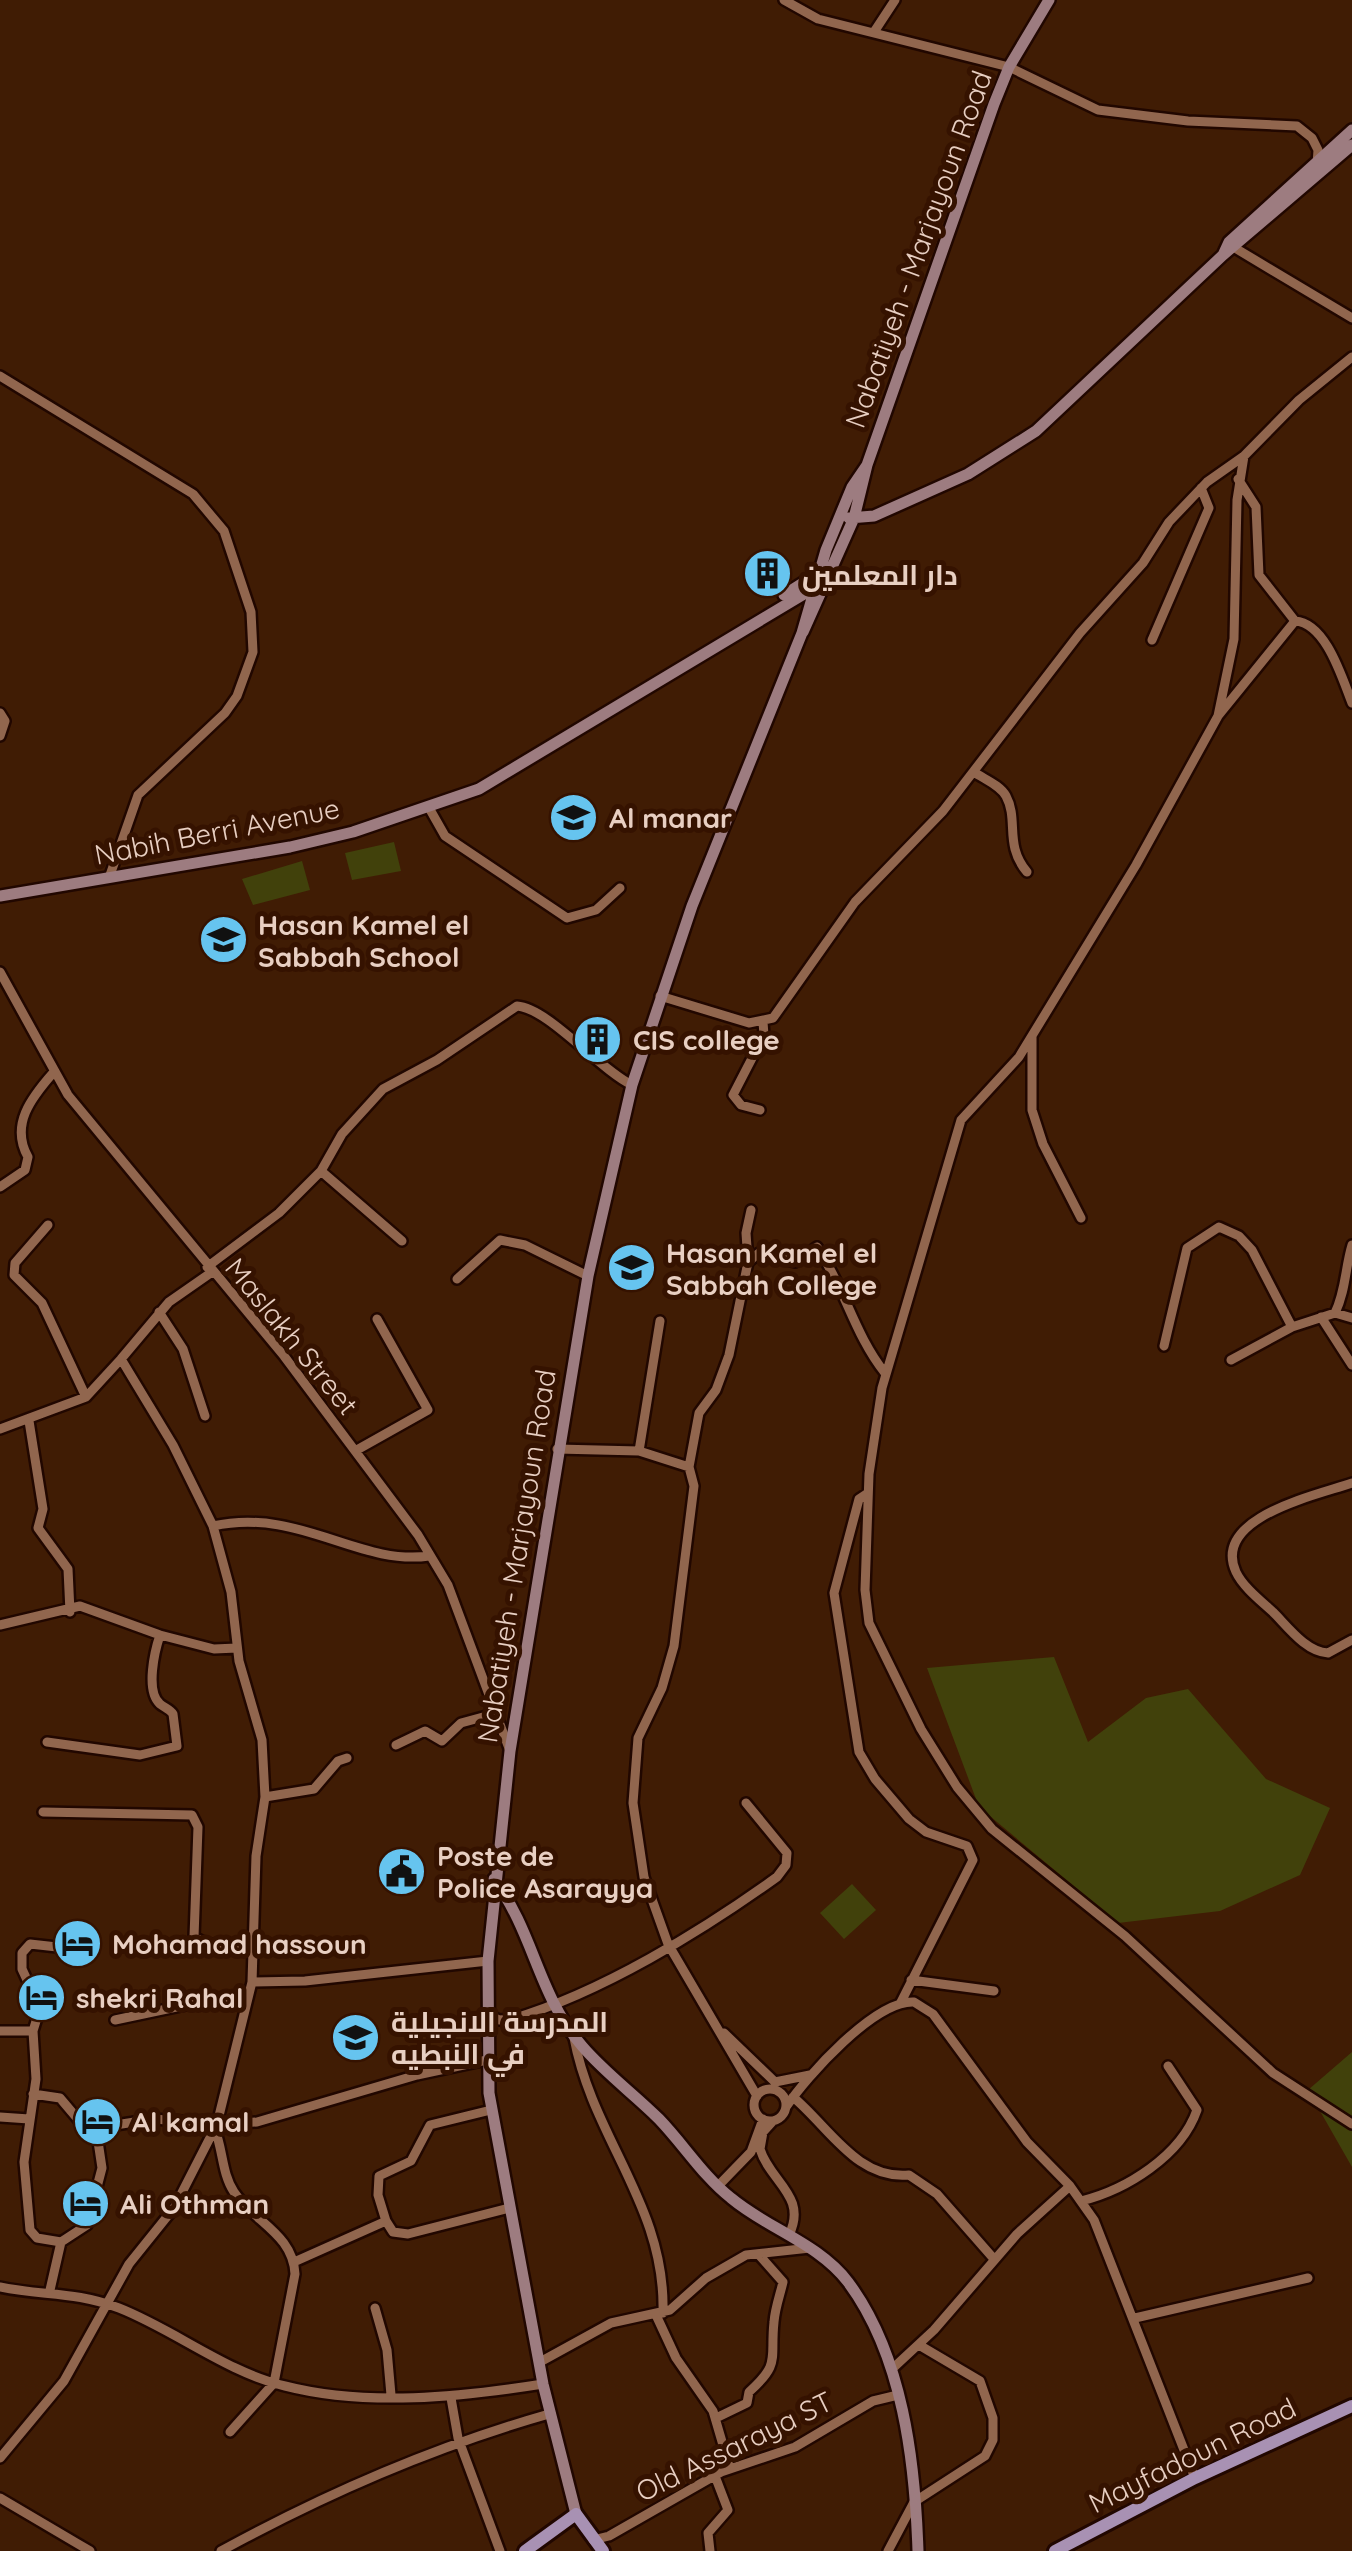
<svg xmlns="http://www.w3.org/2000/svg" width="1352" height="2551" font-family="Quicksand,Cairo,sans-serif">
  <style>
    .green { fill: #41410b }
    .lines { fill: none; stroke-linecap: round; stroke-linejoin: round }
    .street-casing { stroke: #210700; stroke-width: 14 }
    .secondary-casing { stroke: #210700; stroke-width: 16 }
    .primary-casing { stroke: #210700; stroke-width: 18 }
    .street { stroke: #91664e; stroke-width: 9 }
    .secondary { stroke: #9d7c80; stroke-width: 11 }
    .primary { stroke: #a891b3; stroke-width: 12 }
    .labels { text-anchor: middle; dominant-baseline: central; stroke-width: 10; stroke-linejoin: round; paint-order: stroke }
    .street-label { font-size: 28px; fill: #e8cfc2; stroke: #351200 }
    .poi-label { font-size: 28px; font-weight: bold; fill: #e8cfc2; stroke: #351200; text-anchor: start }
  </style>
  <rect width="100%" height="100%" fill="#401c04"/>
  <path class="green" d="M394 842 401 871 352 880 345 853Z
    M302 861 310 890 253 905 242 879Z
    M1054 1657 1088 1742 1146 1698 1188 1689 1266 1779 1330 1808 1300 1875 1220 1911 1118 1923 979 1807 927 1668Z
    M852 1884 876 1910 844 1939 820 1913Z
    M1352 2052V2167L1308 2090Z"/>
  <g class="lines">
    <defs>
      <path id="street" d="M784 0 818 19 1009 67 1098 110 1188 121 1297 126 1312 138 1318 150 1317 164
        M874 32 895 0
        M1230 245 1352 318
        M0 376 193 494 224 531 251 612 253 652 237 696 225 713 138 795 109 878
        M1244 456 1237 500 1234 639 1218 716 1136 865 1019 1057 961 1120 882 1388 869 1474 865 1590 869 1623 921 1729 957 1787 992 1829 1125 1936 1273 2073 1352 2124
        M1238 479 1256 507 1259 575 1295 621
        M1152 640 1209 508 1201 488
        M0 713 5 721 0 736
        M1218 716 1295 621C1326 623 1342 678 1352 703
        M974 772C984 779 1000 785 1006 796 1019 820 1004 845 1027 872
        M428 806 445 836 567 918 596 910 620 888
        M0 972 68 1095 284 1356 418 1535 448 1585 510 1751
        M660 996 749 1023 773 1018 855 902 943 811 1080 633 1143 563 1169 522 1207 482 1244 456 1299 400 1352 357
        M1032 1037V1110L1043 1144 1081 1218
        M760 1110 741 1105 733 1095 764 1035 763 1022
        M321 1171 342 1134 383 1089 437 1060 517 1006C548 1008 599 1069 632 1085
        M0 1187 25 1170 28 1157C10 1125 31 1098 53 1073
        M48 1225 15 1263 14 1275 42 1303 86 1397
        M1352 1245C1345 1268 1346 1290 1335 1313L1352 1318
        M748 1262 746 1233 751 1210
        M207 1267 279 1213 321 1171 402 1241
        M212 1272 169 1302 121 1359 173 1445 213 1526 231 1592 239 1661 262 1740 265 1797 256 1856 252 1982
        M457 1279 500 1240 525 1245 588 1276
        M159 1312 183 1349 205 1416
        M1321 1317 1352 1365
        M1164 1346 1187 1248 1219 1227 1239 1236 1252 1250 1292 1327 1335 1313
        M1231 1360 1292 1327
        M29 1421 43 1509 38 1528 68 1569 70 1612
        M0 1429 86 1397 121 1359
        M557 1449 639 1451 689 1467
        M355 1451 428 1410 377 1319
        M639 1451 660 1321
        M1352 1483C1318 1495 1211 1517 1236 1572 1243 1587 1261 1601 1273 1612 1288 1627 1306 1652 1328 1653L1352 1640
        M868 1493 859 1499 834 1593 859 1752 875 1779 909 1819 926 1832 967 1846 973 1860 901 2002
        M213 1526C299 1507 358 1566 429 1556
        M0 1625 80 1606 160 1635 214 1649 237 1648
        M47 1742 140 1755 177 1746 173 1714C170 1709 165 1708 160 1704 145 1691 155 1650 160 1635
        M396 1745 425 1731 442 1741 461 1723 494 1714
        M265 1797 314 1789 338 1761 347 1758
        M43 1812 192 1815 198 1827 194 1937 207 1944 254 1947
        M911 1980 994 1991
        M489 2015 499 2020 512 2019C601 1993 702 1931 777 1877L786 1865 787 1853 746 1803
        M115 2020 200 2002 247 1998
        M0 2031H33
        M724 2033 775 2082 810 2075
        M574 2038C593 2139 666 2206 663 2313
        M754 2105a16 16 0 1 1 32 0a16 16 0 1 1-32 0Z
        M33 2094 60 2098 82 2124 96 2128 102 2168 87 2225 61 2242 50 2290
        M757 2096 668 1944 644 1877 633 1803 638 1738 662 1688 674 1646 694 1486 689 1467 699 1413 716 1390 729 1355 748 1262 759 1253 795 1262 817 1247C845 1288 854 1334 885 1373
        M793 2097C829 2127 857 2180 909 2175L937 2194 994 2259
        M786 2107C807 2076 875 2000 914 2002L933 2014 1027 2142 1070 2186 1094 2220 1195 2478
        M0 2117 29 2119
        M773 2121 763 2132 760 2149C770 2182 808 2196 789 2235
        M96 2128 154 2119 217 2124 257 2122 417 2075 487 2060
        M215 2130C223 2150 222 2174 234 2192 254 2222 293 2234 295 2274L274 2383 230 2432
        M718 2186 751 2152 763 2119
        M1081 2201C1126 2190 1181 2156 1197 2110L1168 2066
        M386 2221 378 2195 379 2176 411 2161 430 2125 491 2110
        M61 2242 37 2238 30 2230 24 2162 36 2079 33 2031 40 2008 22 1969V1953L30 1944 66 1948
        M294 2262 386 2221 393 2232 408 2234 509 2208
        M0 2287C43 2296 74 2291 119 2308 175 2330 226 2372 285 2386 367 2407 460 2397 543 2384
        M375 2308 387 2350 391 2395
        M656 2315 676 2358 713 2411 730 2469
        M1135 2318 1308 2278
        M540 2362 611 2323 670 2310 706 2278 746 2255 810 2248
        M892 2369 934 2330 1017 2234 1070 2186
        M451 2398 458 2438 500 2551
        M716 2418 747 2403 749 2392C781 2363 770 2360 774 2322 775 2308 780 2295 783 2282L760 2256
        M0 2458 64 2381 129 2264 174 2208 217 2124 252 1982 305 1981 488 1961
        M0 2498 90 2551
        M593 2540 609 2536 721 2472 795 2447 873 2401 898 2395
        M221 2551C327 2493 433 2447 549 2414
        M710 2551 708 2533 728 2510 715 2476
        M888 2551 914 2502 985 2456 993 2440V2418L980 2381 919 2345"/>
      <path id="secondary" d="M1223 255 1229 242 1352 130
        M849 518 874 516 968 474 1036 431 1223 255 1352 145
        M784 595 819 573
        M803 632 854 518 867 465 994 104 1009 67 1049 0
        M0 896 290 847 353 832 479 789 829 579
        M494 1879C535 1935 537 1993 582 2046 605 2073 634 2094 659 2119 684 2145 703 2176 731 2198 768 2229 818 2243 848 2282 903 2356 915 2461 918 2551
        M576 2514 543 2384 489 2093 488 1961 510 1751 588 1276 632 1085 692 906 802 633 826 550 852 487 867 465"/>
      <path id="primary" d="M525 2551 576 2514 603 2551
        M1055 2551 1195 2478 1352 2406"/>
    </defs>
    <use href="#street" class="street-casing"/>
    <use href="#secondary" class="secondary-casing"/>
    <use href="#primary" class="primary-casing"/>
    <use href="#street" class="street"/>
    <use href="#secondary" class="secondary"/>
    <use href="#primary" class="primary"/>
  </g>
  <defs>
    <symbol id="building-disc" viewBox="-11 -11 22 22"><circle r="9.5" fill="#66c4ef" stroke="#351200"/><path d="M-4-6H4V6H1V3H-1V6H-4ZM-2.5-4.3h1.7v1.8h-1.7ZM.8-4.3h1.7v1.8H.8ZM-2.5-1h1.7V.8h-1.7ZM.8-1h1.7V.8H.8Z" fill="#111"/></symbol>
    <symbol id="university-disc" viewBox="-11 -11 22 22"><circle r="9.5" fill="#66c4ef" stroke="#351200"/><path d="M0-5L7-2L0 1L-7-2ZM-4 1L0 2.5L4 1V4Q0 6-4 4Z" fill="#111"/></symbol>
    <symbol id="school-disc" viewBox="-11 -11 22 22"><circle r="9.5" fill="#66c4ef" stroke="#351200"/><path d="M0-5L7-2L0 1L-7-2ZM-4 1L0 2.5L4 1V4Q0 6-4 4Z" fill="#111"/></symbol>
    <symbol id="civic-disc" viewBox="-11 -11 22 22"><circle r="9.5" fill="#66c4ef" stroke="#351200"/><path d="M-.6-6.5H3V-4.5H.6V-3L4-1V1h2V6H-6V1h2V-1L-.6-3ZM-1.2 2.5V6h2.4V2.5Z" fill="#111"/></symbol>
    <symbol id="hotel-disc" viewBox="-11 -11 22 22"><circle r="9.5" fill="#66c4ef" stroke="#351200"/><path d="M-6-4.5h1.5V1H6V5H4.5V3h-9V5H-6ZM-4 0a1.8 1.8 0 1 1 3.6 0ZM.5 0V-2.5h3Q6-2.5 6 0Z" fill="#111"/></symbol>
  </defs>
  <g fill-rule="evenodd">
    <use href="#building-disc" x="740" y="546" width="55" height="55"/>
    <use href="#university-disc" x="546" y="790" width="55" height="55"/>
    <use href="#school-disc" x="196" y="912" width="55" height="55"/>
    <use href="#building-disc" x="570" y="1012" width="55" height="55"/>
    <use href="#school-disc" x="604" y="1240" width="55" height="55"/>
    <use href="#civic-disc" x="374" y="1844" width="55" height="55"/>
    <use href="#hotel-disc" x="50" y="1916" width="55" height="55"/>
    <use href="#hotel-disc" x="14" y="1970" width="55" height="55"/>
    <use href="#school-disc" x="328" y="2010" width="55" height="55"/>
    <use href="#hotel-disc" x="70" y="2094" width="55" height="55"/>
    <use href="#hotel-disc" x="58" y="2176" width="55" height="55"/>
  </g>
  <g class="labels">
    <g class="street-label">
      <text transform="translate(918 249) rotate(-70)">Nabatiyeh - Marjayoun Road</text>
      <text transform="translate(217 831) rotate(-11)">Nabih Berri Avenue</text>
      <text transform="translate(292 1336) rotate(51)">Maslakh Street</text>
      <text transform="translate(516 1556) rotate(-81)">Nabatiyeh - Marjayoun Road</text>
      <text transform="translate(734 2446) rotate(-26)">Old Assaraya ST</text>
      <text transform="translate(1192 2455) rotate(-26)">Mayfadoun Road</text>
    </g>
    <g class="poi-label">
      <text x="802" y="574">دار المعلمين</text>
      <text x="609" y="817">Al manar</text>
      <text x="258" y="924">Hasan Kamel el<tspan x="258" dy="32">Sabbah School</tspan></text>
      <text x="633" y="1039">CIS college</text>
      <text x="666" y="1252">Hasan Kamel el<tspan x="666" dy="32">Sabbah College</tspan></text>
      <text x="437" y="1855">Poste de<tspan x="437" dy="32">Police Asarayya</tspan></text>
      <text x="112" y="1943">Mohamad hassoun</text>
      <text x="76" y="1997">shekri Rahal</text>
      <text x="391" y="2021">المدرسة الانجيلية<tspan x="391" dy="32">في النبطيه</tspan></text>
      <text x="132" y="2121">Al kamal</text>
      <text x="120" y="2203">Ali Othman</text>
    </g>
  </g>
</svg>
